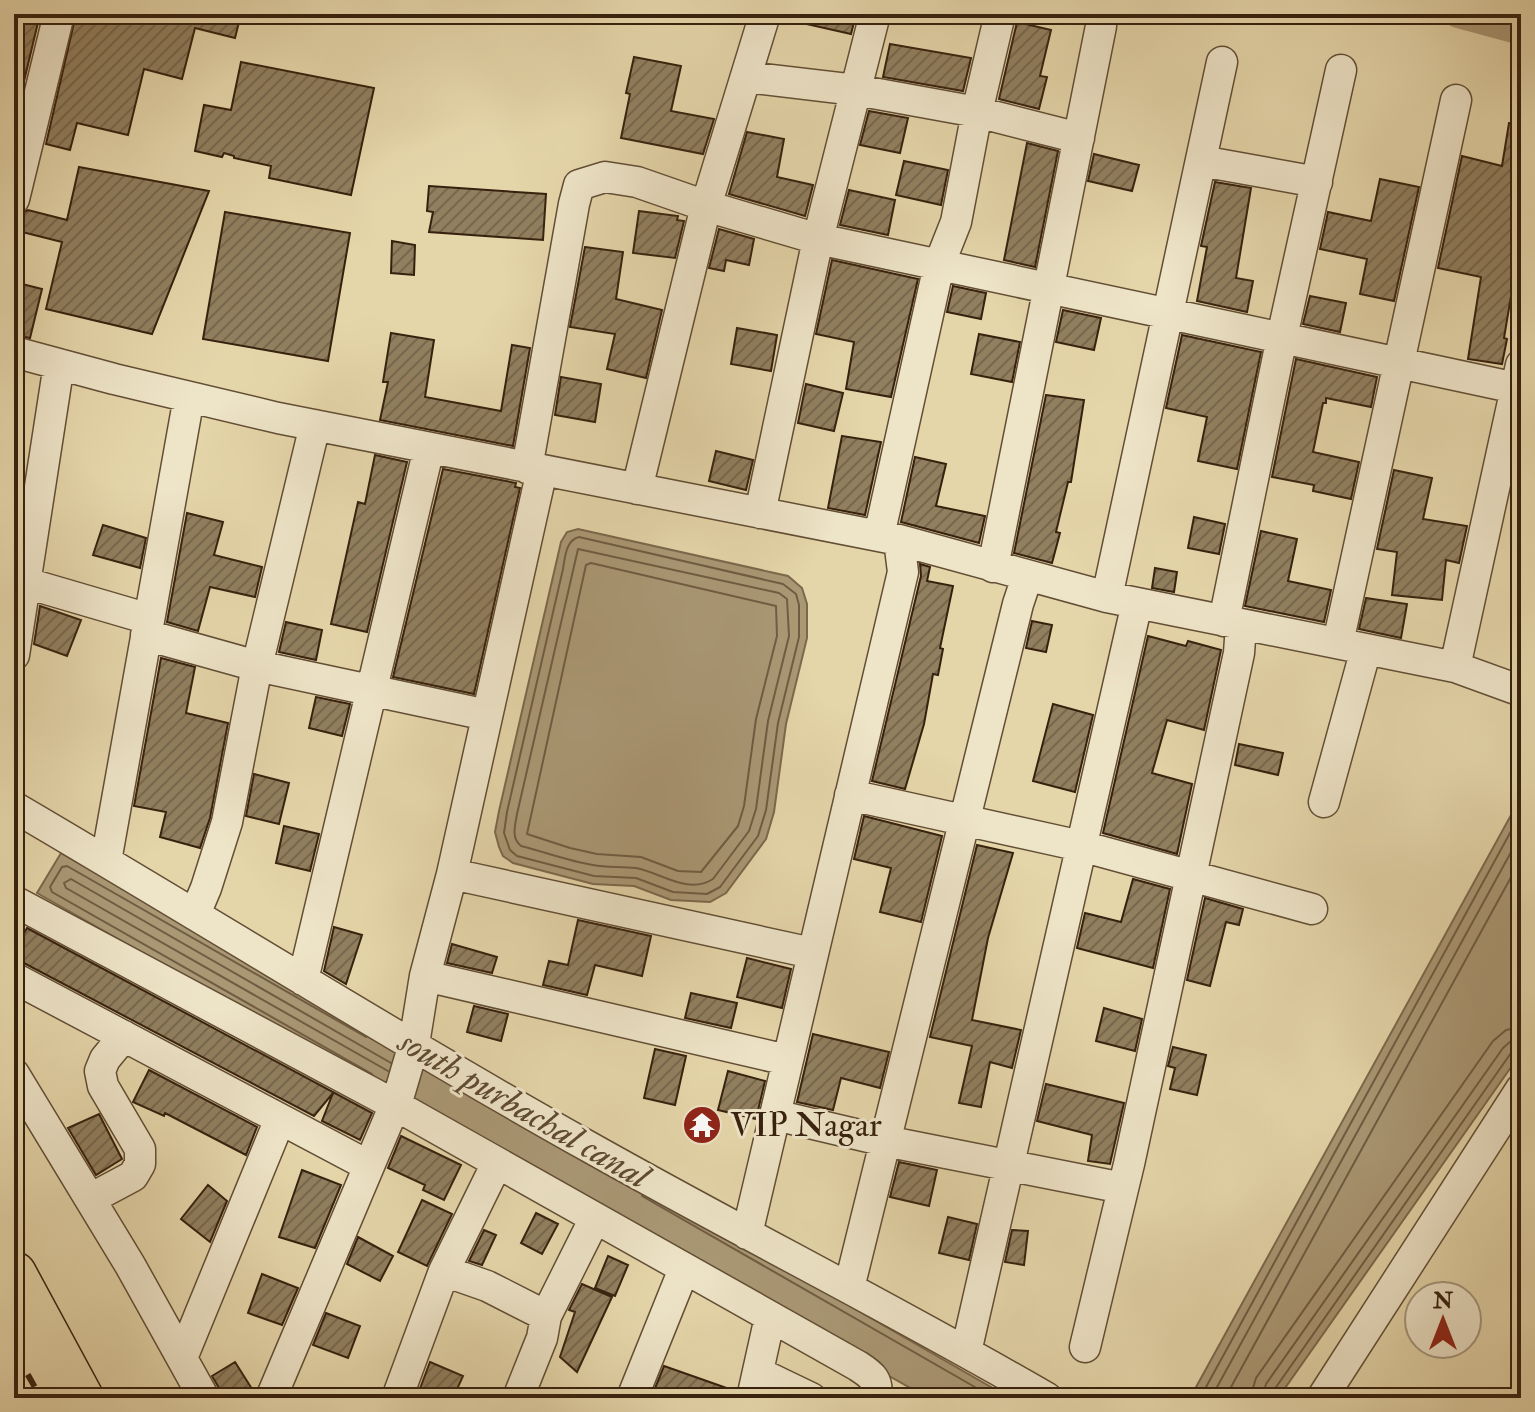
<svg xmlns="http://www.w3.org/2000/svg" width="1535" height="1412" font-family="'IM FELL Double Pica',serif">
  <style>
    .water { fill: #aa9875; stroke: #7c684c; stroke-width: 2 }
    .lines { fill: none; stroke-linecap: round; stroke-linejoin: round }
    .shore { stroke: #705c42; stroke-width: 2 }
    .canal { stroke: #aa9875; stroke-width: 28 }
    .building { fill: url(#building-hatch); stroke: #37210e; stroke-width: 2 }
    .minor-casing { stroke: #624e35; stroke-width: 33 }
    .primary-casing { stroke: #37210e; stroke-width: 47 }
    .minor { stroke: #eee4c8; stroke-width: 30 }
    .primary { stroke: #e5d6aa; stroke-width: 44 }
    .rail { stroke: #37210e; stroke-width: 6; stroke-dasharray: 14 14; stroke-linecap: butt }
    .labels { text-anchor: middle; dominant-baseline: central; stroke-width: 6; stroke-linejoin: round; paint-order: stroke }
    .poi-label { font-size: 34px; fill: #37210e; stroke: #eee4c8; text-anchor: start }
    .water-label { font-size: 36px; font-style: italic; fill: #5f4b32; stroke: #eee4c8 }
  </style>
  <defs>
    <pattern id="building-hatch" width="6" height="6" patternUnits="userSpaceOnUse" patternTransform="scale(2)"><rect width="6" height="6" fill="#917f5f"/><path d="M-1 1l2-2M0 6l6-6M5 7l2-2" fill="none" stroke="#77684d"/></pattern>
  </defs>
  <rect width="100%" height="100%" fill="#e5d6aa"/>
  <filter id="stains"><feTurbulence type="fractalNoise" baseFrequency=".0025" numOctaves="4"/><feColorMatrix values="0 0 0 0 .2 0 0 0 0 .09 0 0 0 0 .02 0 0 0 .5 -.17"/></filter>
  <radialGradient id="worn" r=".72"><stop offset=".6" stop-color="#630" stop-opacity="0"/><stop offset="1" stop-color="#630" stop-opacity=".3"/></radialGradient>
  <path class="water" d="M578 529 788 576 802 588 807 604V638L786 724 774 812 766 839 726 893 710 902 671 900 634 886 593 884 513 863 503 856 499 847 495 832 499 811 561 542 567 532Z
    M1521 797V1053L1278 1398H1190Z
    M61 853 1010 1398H928L37 893Z"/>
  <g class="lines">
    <path class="shore" d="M579 537 783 584 796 594 799 605V637L778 723 766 810 758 836 720 887 707 894 673 892 636 878 594 876 517 856 510 850 504 833 507 812 563 569C565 557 566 540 579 537Z
      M578 549 779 593 787 599 789 636 768 721 756 809 749 831 713 879C688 895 662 873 636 868 622 866 607 868 593 865 568 861 545 852 521 846 511 838 515 826 517 814Z
      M591 563 776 606 777 636 756 719 744 806 738 826 701 872 678 871 641 857 597 854 570 848 527 834 584 574 586 565Z
      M366 1037 67 866 62 867 50 887 52 892 372 1074
      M388 1071 66 888 64 883 71 879 391 1063
      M642 1196 994 1398
      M1200 1398 1521 813
      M1211 1398 1521 834
      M1225 1398 1521 859
      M1250 1398 1256 1378 1493 1041 1506 1030 1521 1027
      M1262 1398 1266 1384 1503 1048 1511 1041 1521 1039
      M1272 1398 1274 1390 1511 1053 1521 1049"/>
    <path class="canal" d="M1458 14 1521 31"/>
  </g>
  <path class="building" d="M14 14H40L14 123Z
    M76 14H241L235 38 195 28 182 79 144 69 128 135 77 123 70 150 46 144Z
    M803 14H856L851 34 802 23Z
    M1017 22 1051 30 1040 76 1047 77 1039 109 999 99Z
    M890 44 971 58 963 91 883 77Z
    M634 57 681 66 671 111 714 119 703 154 621 138 630 94 626 93Z
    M241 62 374 88 351 195 269 178 271 166 234 158V156L224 153 222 157 195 151 204 105 231 110Z
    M869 111 908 118 900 153 860 145Z
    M1509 123 1521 124V286L1513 284 1504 338 1507 339 1502 364 1468 359 1481 277 1438 268 1462 156 1502 166Z
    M747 132 784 139 777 177 813 185 805 216 729 194Z
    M1027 143 1058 151 1035 267 1004 260Z
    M1094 154 1139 165 1132 191 1088 181Z
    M904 161 948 170 941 205 896 195Z
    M79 167 209 191 152 334 46 309 62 242 14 230V224L16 216 28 210 67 220Z
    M1380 179 1419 187 1394 301 1360 294 1367 259 1320 249 1328 212 1371 221Z
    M1215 182 1251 188 1236 278 1253 281 1247 312 1197 301 1207 247 1201 246Z
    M429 186 546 194 543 240 429 232 433 212 427 211Z
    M849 190 895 200 888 235 840 225Z
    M639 211 678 216 677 220 684 221 675 258 633 253Z
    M225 212 350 233 328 361 203 339Z
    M719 229 754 239 749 265 726 260 724 271 709 268Z
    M392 241 415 245 414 275 391 273Z
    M585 247 623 252 616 299 662 310 646 378 607 369 615 334 570 327Z
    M832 260 918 279 891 397 846 389 854 342 816 334Z
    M14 282 42 289 30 338 14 335Z
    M953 286 986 293 981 319 947 312Z
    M1310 296 1346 303 1340 332 1303 324Z
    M1063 310 1101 318 1094 350 1056 342Z
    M737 328 777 335 771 371 731 364Z
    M391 333 434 340 425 397 501 411 512 345 530 348 513 446 380 420 388 382H383Z
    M979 334 1020 342 1012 382 971 374Z
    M1182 335 1261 352 1237 469 1198 461 1207 417 1166 408Z
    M1296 359 1377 377 1371 407 1326 398V403H1323L1313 452 1359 462 1351 499 1313 491 1314 485 1272 477Z
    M561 377 601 384 595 422 555 415Z
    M806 384 843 393 834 431 798 423Z
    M1046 395 1084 400 1071 482H1068L1056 532 1060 533 1052 563 1014 553Z
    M842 436 881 442 865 515 828 508Z
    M716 451 753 460 746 490 709 481Z
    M375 455 407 462 367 632 331 624 358 502 365 504Z
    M915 457 946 464 936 506 985 516 979 543 901 522Z
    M443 469 516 483 515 487 520 488 474 694 393 677Z
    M1394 470 1432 478 1423 519 1467 526 1459 563 1446 560 1442 600 1392 595 1397 552 1377 549Z
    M187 513 223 522 214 555 262 567 255 597 210 587 198 631 167 622Z
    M1194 517 1225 524 1219 554 1188 548Z
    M103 525 146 538 140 568 93 555Z
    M1261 531 1297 539 1288 581 1331 590 1324 622 1245 606Z
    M920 564 930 567 927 581 953 586 940 648 943 649 938 675 933 674 924 724 905 789 872 781 921 576Z
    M1155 568 1177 572 1174 592 1152 588Z
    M1366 598 1407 604 1401 638 1359 629Z
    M40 606 81 620 67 656 34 644Z
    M1032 621 1052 625 1046 652 1026 648Z
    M286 622 322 630 316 660 279 652Z
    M1148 636 1186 646 1188 641 1221 650 1204 730 1167 720 1152 773 1192 784 1177 854 1103 833Z
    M161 658 195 667 186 713 228 723 210 818 200 848 160 837 166 812 134 806Z
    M316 697 350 704 342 736 309 728Z
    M1053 704 1093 715 1075 792 1033 781Z
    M1239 744 1283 753 1278 775 1235 765Z
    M254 774 289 783 279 824 246 816Z
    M864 816 942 836 921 922 880 912 891 868 854 859Z
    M284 826 319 834 310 871 276 863Z
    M977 845 1013 853 988 938 972 1020 1021 1030 1012 1068 990 1062 981 1107 959 1103 972 1046 930 1037Z
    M1133 879 1170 889 1153 968 1077 948 1085 913 1121 922Z
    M1205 898 1243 909 1239 925 1226 922 1210 986 1187 980Z
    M578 920 651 936 642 976 595 965 587 995 543 985 549 961 568 965Z
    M334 927 362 935 346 984 324 971Z
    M27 928 372 1113 360 1140 322 1121 333 1093 314 1116 22 962 14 960V951Z
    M452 944 497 957 492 973 447 963Z
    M747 958 791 969 782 1008 737 997Z
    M691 993 737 1003 731 1028 685 1018Z
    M474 1006 508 1014 501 1041 467 1032Z
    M1104 1008 1142 1019 1135 1051 1096 1041Z
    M813 1034 889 1052 880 1088 841 1078 833 1110 797 1102Z
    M1173 1047 1206 1055 1197 1095 1170 1089 1175 1068 1168 1066Z
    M655 1049 686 1056 675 1105 644 1098Z
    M149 1070 257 1127 246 1155 165 1113 164 1116 133 1102Z
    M728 1071 765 1081 756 1119 718 1110Z
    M1046 1084 1124 1103 1110 1164 1088 1161 1092 1135 1037 1121Z
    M99 1114 122 1159 96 1175 68 1128Z
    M401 1136 461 1165 444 1200 423 1190 425 1185 388 1168Z
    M899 1162 937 1170 929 1206 890 1197Z
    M302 1170 341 1185 315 1248 279 1237Z
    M208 1185 227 1201 210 1242 181 1219Z
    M422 1200 452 1214 427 1266 398 1252Z
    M536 1213 558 1224 542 1254 521 1243Z
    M948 1217 977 1224 969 1260 939 1253Z
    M484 1230 496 1235 482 1265 469 1261Z
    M1012 1230 1028 1231 1024 1265 1005 1262Z
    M358 1237 393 1256 380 1281 347 1264Z
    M608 1256 628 1265 615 1296 595 1288Z
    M262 1274 298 1288 282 1325 248 1313Z
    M582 1284 612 1297 577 1372 560 1357 575 1312 569 1310Z
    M326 1313 360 1326 348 1358 313 1345Z
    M235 1362 254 1392 242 1398H225L212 1376Z
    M430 1362 463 1376 453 1398H426L418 1394Z
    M664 1366 735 1391 734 1398H651Z"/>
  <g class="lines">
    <defs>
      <path id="minor" d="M746 77 856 90 977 112 1079 138
        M1201 161 1317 182
        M14 199 59 14
        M14 352 114 379 278 418 899 540 1107 597 1455 667 1521 691
        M527 468 574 204 579 185 605 177 637 182 706 206 818 239 1516 388
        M637 489 706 206 765 14
        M760 513 818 239 875 14
        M879 536 939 265 956 222 977 112 1000 14
        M993 567 1101 26
        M26 583 149 619
        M1107 597 1222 62
        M1224 621 1282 337 1341 70
        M146 635 257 666 487 715
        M1338 643 1456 100
        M14 655 59 364
        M1455 667 1521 365
        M850 795 1081 846 1312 909
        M1324 802 1366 649
        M14 807C207 920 396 1039 591 1148 742 1233 897 1311 1047 1398
        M106 861 189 397
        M452 874 812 953
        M14 901 395 1105 858 1366C872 1375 879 1380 876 1398
        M195 914 206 888 227 822 257 666 315 425
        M425 976 787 1060
        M14 978 369 1166
        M303 980 429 448
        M14 1074 130 1265 204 1398
        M775 1115 885 1141 1123 1188
        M90 1199 133 1176 140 1164V1149L103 1086 100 1071 105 1059 124 1036
        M747 1234 903 572 899 540
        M444 1271 497 1163
        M849 1288 1018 604 1027 577
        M546 1316 595 1218
        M1085 1347 1129 1164 1239 653 1241 625
        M966 1352 1137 603
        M182 1358 280 1119
        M759 1373 811 1398
        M271 1398 399 1095 414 1044 425 976 452 874 542 470
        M397 1398 444 1271 487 1286 546 1316 542 1338 518 1398
        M632 1398 684 1269
        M752 1398 770 1317
        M1322 1398 1521 1089"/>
      <path id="primary" d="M14 1274 81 1398
        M14 1358 35 1398"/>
    </defs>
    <use href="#minor" class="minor-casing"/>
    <use href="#primary" class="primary-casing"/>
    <use href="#minor" class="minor"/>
    <use href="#primary" class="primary"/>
    <path class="rail" d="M14 1350 41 1398"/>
  </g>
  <defs>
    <symbol id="temple-disc" viewBox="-11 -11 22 22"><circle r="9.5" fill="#8f2418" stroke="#eee4c8"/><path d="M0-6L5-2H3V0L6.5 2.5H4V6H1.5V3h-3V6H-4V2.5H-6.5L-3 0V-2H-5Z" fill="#fff"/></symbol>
  </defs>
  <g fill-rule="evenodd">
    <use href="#temple-disc" x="680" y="1103" width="44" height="44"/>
  </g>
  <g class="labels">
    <g class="poi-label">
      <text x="730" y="1125">VIP Nagar</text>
    </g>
    <g class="water-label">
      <text transform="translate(524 1109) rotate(30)">south purbachal canal</text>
    </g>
  </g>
  <rect width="1535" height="1412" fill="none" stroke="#e5d6aa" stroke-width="48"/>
  <rect x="16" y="16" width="1503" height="1380" fill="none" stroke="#37210e" stroke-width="4"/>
  <rect x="24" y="24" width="1487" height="1364" fill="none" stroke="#37210e" stroke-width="2"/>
  <g transform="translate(1443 1320)"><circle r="38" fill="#eee4c8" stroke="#a5967e" stroke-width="2"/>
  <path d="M0-6L14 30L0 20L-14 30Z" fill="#8f2418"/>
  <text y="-12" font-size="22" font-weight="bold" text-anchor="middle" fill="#37210e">N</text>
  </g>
  <rect width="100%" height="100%" filter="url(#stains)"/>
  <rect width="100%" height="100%" fill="url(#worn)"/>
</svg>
